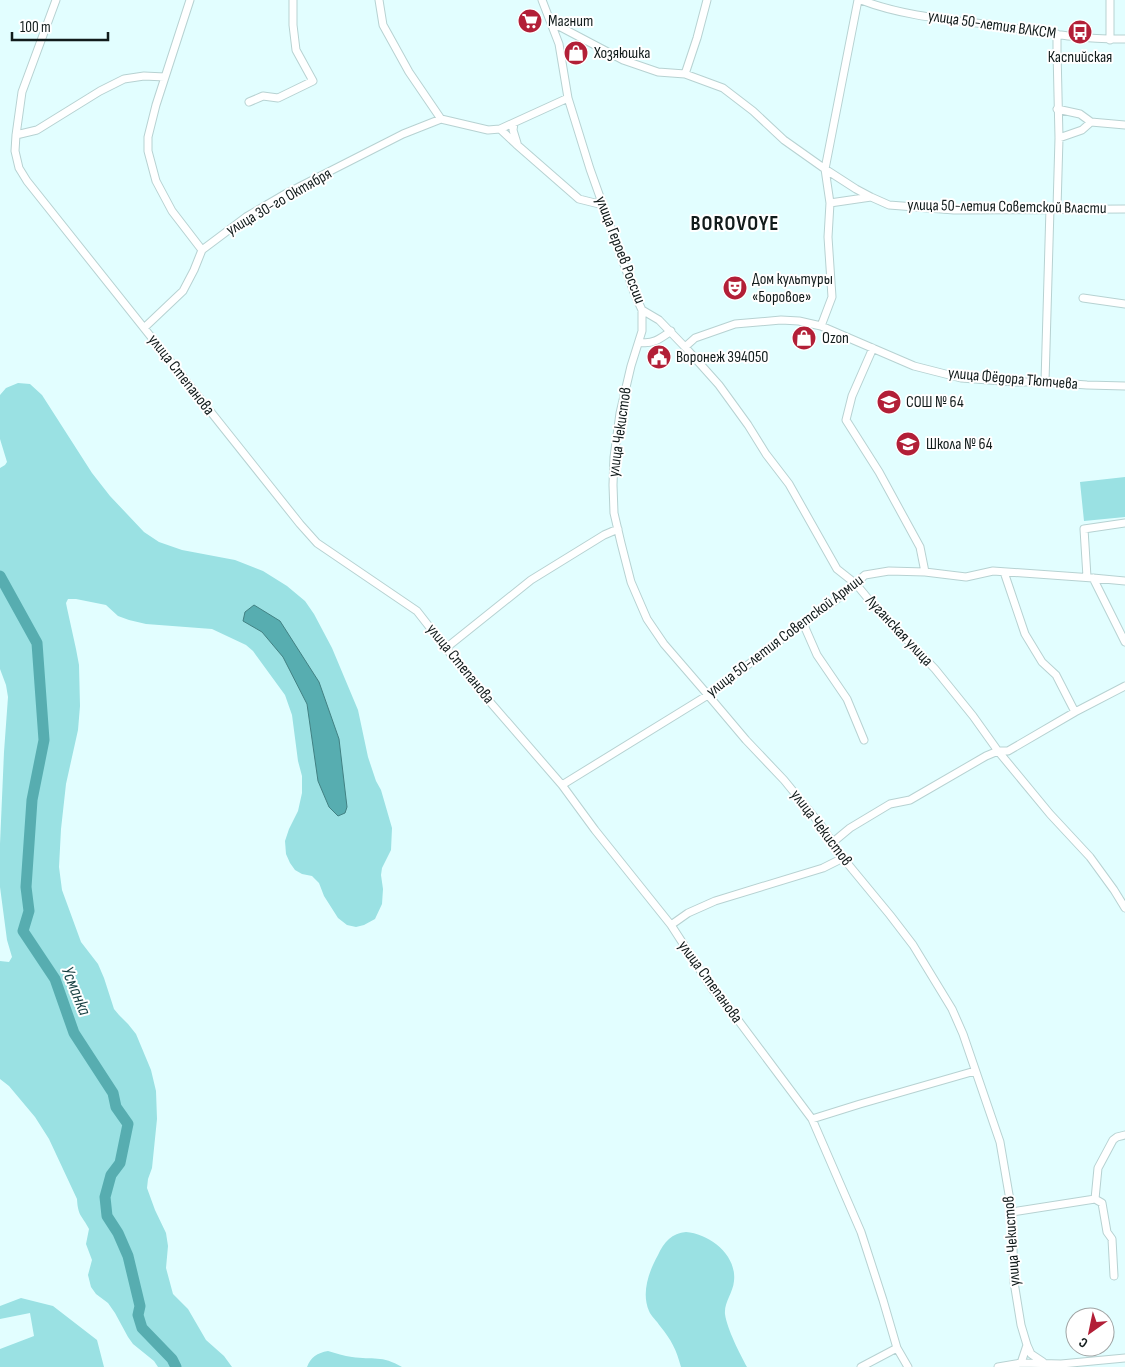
<svg xmlns="http://www.w3.org/2000/svg" width="1125" height="1367" font-family="'Sofia Sans Condensed',sans-serif">
  <style>
    .green { fill: #9ae1e3 }
    .water { fill: #57adb0; stroke: #428183 }
    .lines { fill: none; stroke-linecap: round; stroke-linejoin: round }
    .river { stroke: #57adb0; stroke-width: 11 }
    .minor-casing { stroke: #b7d2d2; stroke-width: 9 }
    .minor { stroke: #fff; stroke-width: 7 }
    .labels { text-anchor: middle; dominant-baseline: central; stroke-width: 4; stroke-linejoin: round; paint-order: stroke }
    .poi-label { font-size: 16px; fill: #111b1b; stroke: #fff; text-anchor: start }
    .street-label { font-size: 16px; fill: #111b1b; stroke: #fff }
    .water-label { font-size: 18px; font-style: italic; fill: #153e40; stroke: #fff }
    .district-label { font-size: 21px; font-weight: bold; letter-spacing: 1px; fill: #111b1b; stroke: #fff }
  </style>
  <rect width="100%" height="100%" fill="#e2feff"/>
  <path class="green" d="M18 383 30 384 42 395 92 473 110 496 144 532 159 542 182 550 235 560 263 571 287 586 305 601 314 614 332 648 358 710 368 757 376 781 381 790 392 828 391 850 382 868 381 875 383 889 382 904 375 919 364 925 356 927 347 925 338 918 324 896 319 883 312 876 302 874 295 870 290 863 286 854 285 841 289 829 298 811 302 793V776L298 761 292 715 285 695 253 651 246 645 212 629 146 624 129 620 118 616 106 605 76 599H68L66 603 67 608 76 649 79 665 80 706 78 730 66 784 61 829 59 867 62 890 81 942 98 964 104 978 114 1009 119 1015 128 1024 136 1034 151 1070 156 1091 157 1119 152 1168 148 1179 147 1188 155 1210 166 1233 168 1246 166 1268 173 1294 188 1309 206 1340 224 1356 232 1367H158L154 1361 133 1344 128 1337 115 1313 108 1303 96 1294 91 1287 88 1275 92 1260 86 1244 89 1229C82 1215 78 1217 77 1199L49 1139 35 1117 9 1086 0 1079V961L9 962 12 957 7 940 0 887V844L4 752 8 697 6 685 0 669V468L5 465 7 462 0 439V395L6 388Z
    M1125 477V517L1084 521 1080 482Z
    M686 1232C710 1234 737 1255 734 1281 733 1293 724 1302 725 1314 727 1329 740 1354 747 1367H681C676 1349 672 1341 660 1326 657 1321 651 1316 649 1311 641 1293 649 1271 658 1255 664 1242 672 1233 686 1232Z
    M21 1298 53 1306 97 1340 104 1367H0V1349L34 1336 30 1313 0 1319V1306Z
    M328 1351C336 1353 344 1356 352 1357 373 1360 382 1355 402 1367H307C311 1357 317 1353 328 1351Z"/>
  <path class="water" d="M254 605 280 621 319 682 339 739 347 807 345 813 338 816 329 807 318 781 307 704 283 657 262 632 243 621 245 612Z"/>
  <g class="lines">
    <path class="river" d="M0 576 37 643 44 740 32 800 26 887 29 911 23 931 55 979 74 1033 113 1093 116 1107 128 1124 120 1163 111 1175 105 1197 107 1216 118 1233 128 1256 140 1306 138 1315 142 1328 172 1359 176 1367"/>
    <defs>
      <path id="minor" d="M56 0 22 92 16 135 15 151 19 168 27 181 300 524 317 543 417 611 471 680 562 785 595 830 671 925 713 990 732 1012 812 1119 861 1232 883 1300 897 1348 908 1367
        M190 0 156 105 148 137V151L156 181 172 211 202 250 246 217 287 193 403 134 441 119 488 130 500 129
        M379 0 383 25 409 72 441 119
        M542 0 559 44 568 98 590 169 635 295 642 310 659 320 685 347 695 338 735 324 781 320 799 321 821 326 914 366 961 378 1016 382H1045L1087 385 1125 386
        M861 0C905 17 954 20 1000 26 1041 32 1083 40 1125 39
        M1110 0V40
        M551 22 623 60 658 72 685 74 723 88 753 111 784 140 825 169 856 189 871 197 889 205 954 210 1125 209
        M685 74 697 38 707 0
        M568 98 500 129 516 144 579 199 603 205
        M249 102 263 96 278 98 313 81 296 50 293 25V0
        M1057 109 1080 114 1091 122 1082 130 1059 138
        M1091 122 1125 125
        M514 123 513 130 517 143
        M16 135 37 130 100 91 124 79 144 76 165 77
        M830 203 871 197
        M1057 208 1059 138 1057 51V34
        M1083 298 1125 304
        M642 310V331L631 366 620 413 614 457 613 485 614 513 621 543 631 582 647 619 664 644 708 695 746 740 784 780 820 824 843 858 890 915 913 945 952 1009 963 1034 1000 1142 1012 1212 1014 1282 1021 1325 1027 1345 1021 1363
        M821 326 832 297 828 237 830 203 825 169 858 0
        M144 328 183 291 194 270 202 250
        M639 342C652 345 660 339 671 331
        M685 347 719 385 748 425 766 454 789 484 837 569 856 584 870 601 935 669 973 716 998 751 1050 814 1090 857 1114 890 1125 908
        M873 348 852 396 846 420 879 472 920 547 925 572
        M1045 382 1050 208
        M1004 572 1025 634 1042 662 1056 675 1075 712
        M1087 577 1084 529 1125 523
        M1093 578 1125 642
        M803 623 817 655 847 699 864 740
        M446 648 531 580 604 535 618 529
        M562 785 708 695 803 623 836 600 865 575 889 571 925 572 966 577 993 571 1093 578 1125 581
        M832 843 850 828 890 804 910 800 986 756 998 751H1008L1075 712 1125 686
        M671 925 688 913 715 901 823 868 843 858
        M812 1119 860 1104 975 1071
        M1012 1212 1095 1199
        M1114 1276 1112 1239 1107 1232 1102 1203 1095 1199 1098 1168 1113 1140 1117 1137 1125 1135
        M1027 1345 1031 1354 1043 1362
        M861 1367 897 1348
        M998 1367 1021 1363 1061 1364 1125 1358"/>
    </defs>
    <use href="#minor" class="minor-casing"/>
    <use href="#minor" class="minor"/>
  </g>
  <defs>
    <symbol id="supermarket-disc" viewBox="-11 -11 22 22"><circle r="9.5" fill="#b21f37" stroke="#fff"/><path d="M-6-5.5h2.5l.6 2H6L4.5 2H-2.5L-4.4-4H-6ZM-1.5 3.2a1.3 1.3 0 1 0 .1 0ZM3 3.2a1.3 1.3 0 1 0 .1 0Z" fill="#fff"/></symbol>
    <symbol id="bus-disc" viewBox="-11 -11 22 22"><circle r="9.5" fill="#b21f37" stroke="#fff"/><path d="M-5-6H5V4H4V6H2V4H-2V6H-4V4H-5ZM-3.5-4V0h7V-4ZM-3.5 1.2v1.5H-2V1.2ZM2 1.2v1.5H3.5V1.2Z" fill="#fff"/></symbol>
    <symbol id="shop-disc" viewBox="-11 -11 22 22"><circle r="9.5" fill="#b21f37" stroke="#fff"/><path d="M-5-2.5h2.3a2.7 3.5 0 0 1 5.4 0H5L5.5 6h-11ZM-1.5-2.5h3a1.5 2.3 0 0 0-3 0Z" fill="#fff"/></symbol>
    <symbol id="theatre-disc" viewBox="-11 -11 22 22"><circle r="9.5" fill="#b21f37" stroke="#fff"/><path d="M-5-5.5Q0-4 5-5.5V0Q5 5 0 6Q-5 5-5 0ZM-3.3-2.5H-1v1.5H-3.3ZM1-2.5H3.3v1.5H1ZM-2.8 1Q0 5.5 2.8 1Z" fill="#fff"/></symbol>
    <symbol id="civic-disc" viewBox="-11 -11 22 22"><circle r="9.5" fill="#b21f37" stroke="#fff"/><path d="M-.6-6.5H3V-4.5H.6V-3L4-1V1h2V6H-6V1h2V-1L-.6-3ZM-1.2 2.5V6h2.4V2.5Z" fill="#fff"/></symbol>
    <symbol id="school-disc" viewBox="-11 -11 22 22"><circle r="9.5" fill="#b21f37" stroke="#fff"/><path d="M0-5L7-2L0 1L-7-2ZM-4 1L0 2.5L4 1V4Q0 6-4 4Z" fill="#fff"/></symbol>
  </defs>
  <g fill-rule="evenodd">
    <use href="#supermarket-disc" x="516" y="7" width="28" height="28"/>
    <use href="#bus-disc" x="1066" y="18" width="28" height="28"/>
    <use href="#shop-disc" x="562" y="39" width="28" height="28"/>
    <use href="#theatre-disc" x="721" y="274" width="28" height="28"/>
    <use href="#shop-disc" x="790" y="324" width="28" height="28"/>
    <use href="#civic-disc" x="645" y="343" width="28" height="28"/>
    <use href="#school-disc" x="875" y="388" width="28" height="28"/>
    <use href="#school-disc" x="894" y="430" width="28" height="28"/>
  </g>
  <g class="labels">
    <g class="poi-label">
      <text x="548" y="21">Магнит</text>
      <text x="594" y="53">Хозяюшка</text>
      <text x="1080" y="57" text-anchor="middle">Каспийская</text>
      <text x="752" y="279">Дом культуры<tspan x="752" dy="18">«Боровое»</tspan></text>
      <text x="822" y="338">Ozon</text>
      <text x="676" y="357">Воронеж 394050</text>
      <text x="906" y="402">СОШ № 64</text>
      <text x="926" y="444">Школа № 64</text>
    </g>
    <g class="street-label">
      <text transform="translate(992 25) rotate(8)">улица 50-летия ВЛКСМ</text>
      <text transform="translate(279 202) rotate(-30)">улица 30-го Октября</text>
      <text transform="translate(1007 207) rotate(1)">улица 50-летия Советской Власти</text>
      <text transform="translate(620 250) rotate(69)">улица Героев России</text>
      <text transform="translate(181 375) rotate(52)">улица Степанова</text>
      <text transform="translate(1013 379) rotate(5)">улица Фёдора Тютчева</text>
      <text transform="translate(620 432) rotate(-82)">улица Чекистов</text>
      <text transform="translate(899 631) rotate(47)">Луганская улица</text>
      <text transform="translate(785 636) rotate(-37)">улица 50-летия Советской Армии</text>
      <text transform="translate(460 664) rotate(51)">улица Степанова</text>
      <text transform="translate(821 828) rotate(53)">улица Чекистов</text>
      <text transform="translate(710 982) rotate(54)">улица Степанова</text>
      <text transform="translate(1012 1241) rotate(-94)">улица Чекистов</text>
    </g>
    <g class="water-label">
      <text transform="translate(76 991) rotate(68)">Усманка</text>
    </g>
    <g class="district-label">
      <text x="735" y="223">BOROVOYE</text>
    </g>
  </g>
  <g transform="translate(1090 1332) rotate(213)"><circle r="24" fill="#ffffff" stroke="#a0a4a4"/>
  <path d="M0-4L9 19L0 12L-9 19Z" fill="#b21f37"/>
  <text y="-8" font-size="14" font-weight="bold" text-anchor="middle" fill="#111b1b">С</text>
  </g>
  <path d="M12 32v8h96v-8" fill="none" stroke="#111b1b" stroke-width="2.5"/>
  <text x="20" y="32" font-size="15" fill="#111b1b" stroke="#ffffff" stroke-width="4" paint-order="stroke">100 m</text>
</svg>
